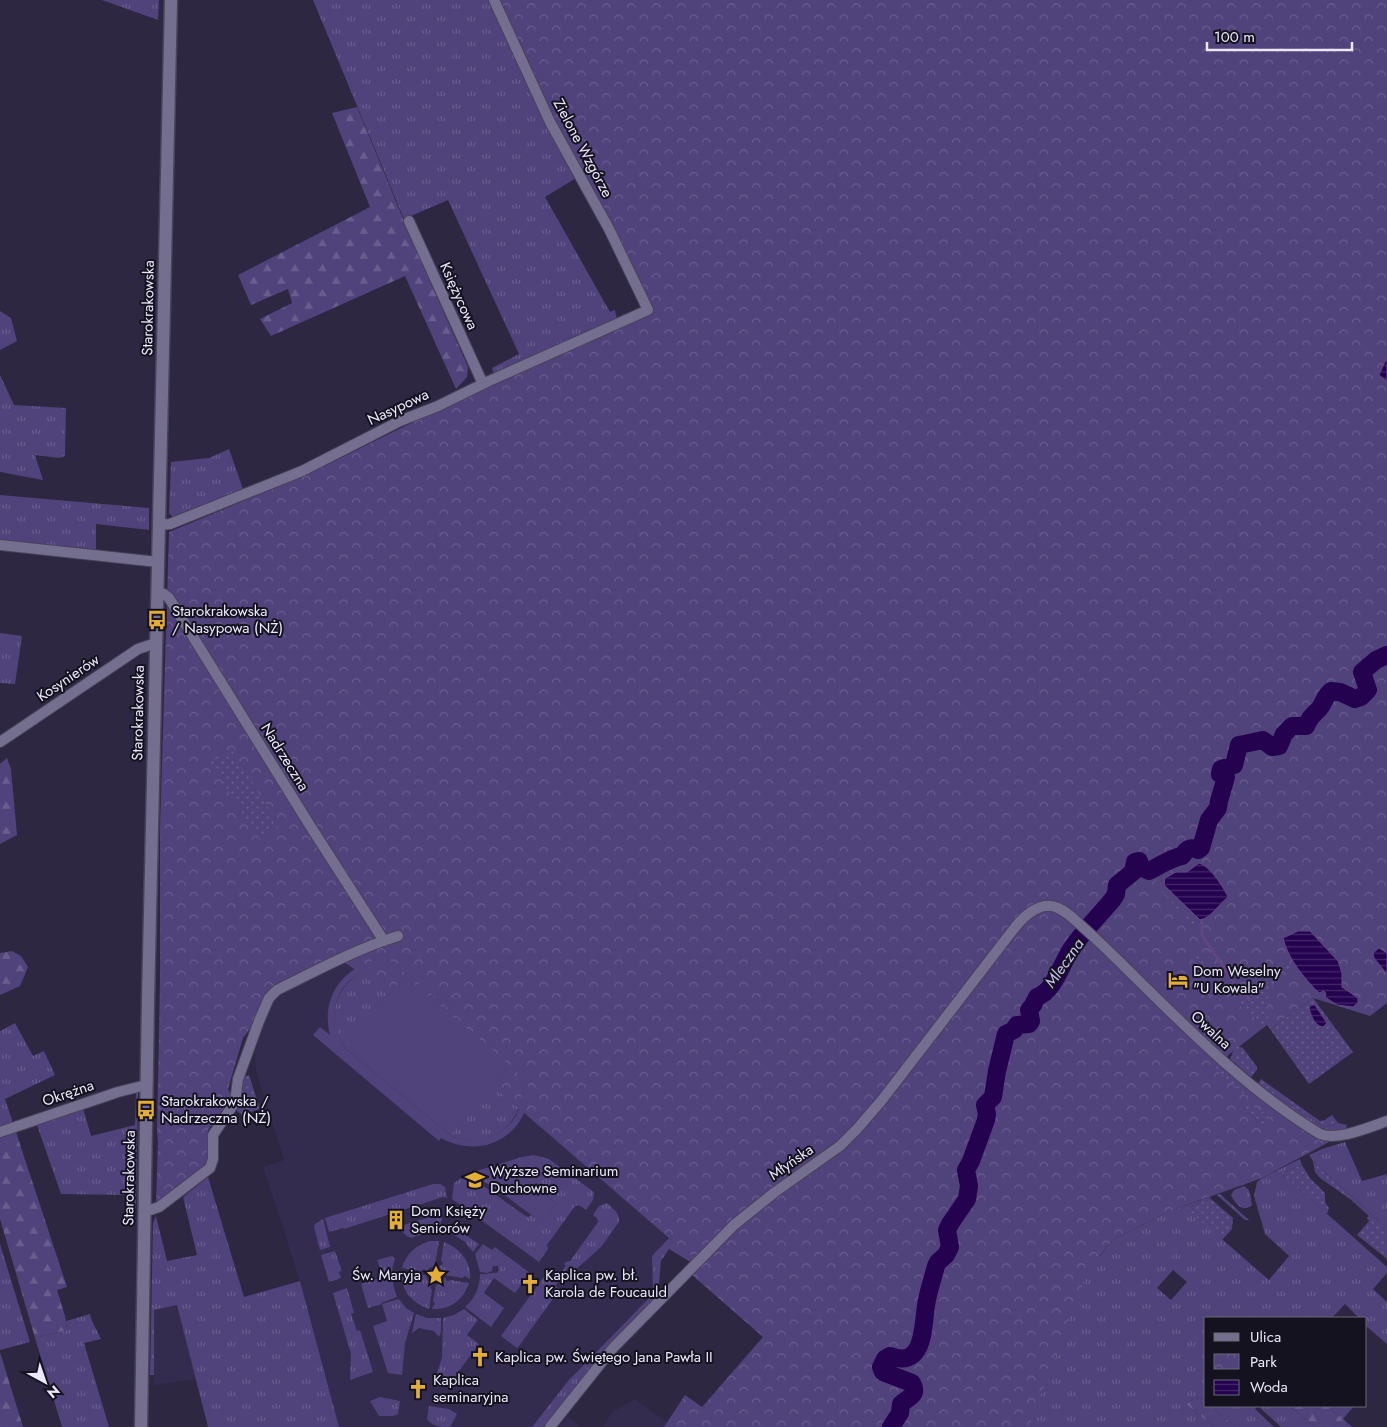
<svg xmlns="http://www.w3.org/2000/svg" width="1387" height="1427" font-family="Jost,sans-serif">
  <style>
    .built { fill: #342c4e }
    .grass { fill: url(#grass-tufts); fill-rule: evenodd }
    .forest { fill: url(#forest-firs) }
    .park { fill: url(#park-crowns) }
    .garden { fill: url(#garden-dots) }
    .pitch { fill: #50427a; fill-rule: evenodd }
    .water { fill: url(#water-rules); stroke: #604783 }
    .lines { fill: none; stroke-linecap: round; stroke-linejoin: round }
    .stream { stroke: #604783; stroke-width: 3 }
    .river { stroke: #240250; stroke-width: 18 }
    .minor-casing { stroke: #49435b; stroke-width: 12 }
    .tertiary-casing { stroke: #49435b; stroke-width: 15 }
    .minor { stroke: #756f8f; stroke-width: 10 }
    .tertiary { stroke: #756f8f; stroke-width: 12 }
    .labels { text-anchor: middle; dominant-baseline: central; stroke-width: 4; stroke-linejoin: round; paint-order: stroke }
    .street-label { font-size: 15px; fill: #ebe8fb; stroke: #15121f }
    .poi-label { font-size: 15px; fill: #ebe8fb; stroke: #15121f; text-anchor: start }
    .water-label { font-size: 16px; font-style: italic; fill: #c9c1ee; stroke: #15121f }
  </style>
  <defs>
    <pattern id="grass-tufts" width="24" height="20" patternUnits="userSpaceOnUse" patternTransform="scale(1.25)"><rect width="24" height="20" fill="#50427a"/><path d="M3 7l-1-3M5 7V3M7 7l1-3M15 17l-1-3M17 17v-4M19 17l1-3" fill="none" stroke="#695d8e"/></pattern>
    <pattern id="forest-firs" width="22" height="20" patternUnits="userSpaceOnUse" patternTransform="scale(1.25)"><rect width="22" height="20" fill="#50427a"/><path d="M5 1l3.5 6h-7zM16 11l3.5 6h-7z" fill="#695d8e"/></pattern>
    <pattern id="park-crowns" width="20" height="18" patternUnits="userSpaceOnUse" patternTransform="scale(1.25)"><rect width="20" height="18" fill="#50427a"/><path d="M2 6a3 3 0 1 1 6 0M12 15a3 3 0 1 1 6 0" fill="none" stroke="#695d8e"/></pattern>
    <pattern id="garden-dots" width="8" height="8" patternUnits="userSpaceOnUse" patternTransform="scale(1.25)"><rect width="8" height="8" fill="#50427a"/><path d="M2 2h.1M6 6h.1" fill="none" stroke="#695d8e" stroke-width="1.8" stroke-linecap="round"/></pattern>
    <pattern id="water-rules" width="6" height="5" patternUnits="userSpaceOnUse" patternTransform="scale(1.25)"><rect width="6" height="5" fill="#240250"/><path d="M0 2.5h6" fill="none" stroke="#44276a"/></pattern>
  </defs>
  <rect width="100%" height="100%" fill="#2d2742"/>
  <path class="built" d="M343 961 727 1219 669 1238 653 1256V1294L568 1381 532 1427H339L300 1281 263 1167 284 1160 256 1071 254 1043 275 996Z
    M178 1305 196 1379 154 1385V1309Z
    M635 1399 667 1422 664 1427H603L612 1412Z
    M568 1416 571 1419 581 1427H559Z"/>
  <path class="grass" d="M102 0H159L158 20Z
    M313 0H490L576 178 545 197 610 312 615 310 617 320 494 375 492 368 519 354 448 200 404 219Z
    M0 311 11 318 17 341 0 350V354Z
    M0 375 14 405 66 408 65 456 59 458 35 455 43 480 0 472Z
    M229 449 243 489 174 518 169 513 171 462 209 458Z
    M0 495 149 508V530L96 524V554L0 542Z
    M0 633 22 636 15 684 0 683Z
    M363 971 519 1108C506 1137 481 1147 451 1136L346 1049C326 1019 332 990 363 971Z
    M15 1023 33 1056 44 1051 55 1075 5 1099 13 1123 0 1128V1031Z
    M1258 1084 1325 1127 1338 1123 1347 1125 1346 1129C1341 1130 1336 1132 1331 1131 1313 1129 1274 1096 1258 1085Z
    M138 1091 136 1208 126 1209 125 1195 61 1194 37 1125 83 1108 91 1136 135 1125 136 1094H122Z
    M1345 1142 1362 1181 1387 1174V1228L1313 1161 1309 1155 1322 1149Z
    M534 1155 549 1159 594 1192 593 1200 586 1210 579 1205 575 1206 547 1245 548 1249 539 1262 452 1199 454 1183 467 1174 524 1215 528 1217 531 1215 542 1222 556 1203 514 1171 499 1191 470 1173 522 1157Z
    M1300 1159 1302 1165 1281 1173 1387 1267V1273L1373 1289 1387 1302V1344L1366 1326V1318H1359L1345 1304 1332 1318H1206V1402L1200 1397 1194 1398 1186 1404 1214 1427H894L929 1301 1246 1177 1107 1239 1099 1257 1114 1239 1170 1211 1210 1197 1211 1199 1186 1208 1269 1280 1289 1256 1265 1234 1254 1196 1257 1182 1262 1178ZM1173 1270 1187 1282 1171 1300 1157 1288Z
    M208 1177 244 1297 300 1281 339 1427H208L177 1305 154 1310V1375H150L153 1223 156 1216 167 1261 197 1255 183 1197Z
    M433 1184H440L445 1187 447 1198 443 1197 344 1229 343 1228 329 1232 325 1218Z
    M1244 1186C1252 1190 1250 1198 1252 1205 1243 1213 1235 1204 1231 1195L1234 1190Z
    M768 1190 692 1263 669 1249 661 1261 658 1296 611 1343 543 1427H532L568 1381 653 1294 652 1256 669 1238 691 1254Z
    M1220 1194 1249 1220H1245L1218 1196 1217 1195Z
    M607 1203C613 1209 620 1213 619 1222L601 1247 573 1272 568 1268 555 1286 560 1289 519 1346 517 1348 501 1336 546 1274 556 1281 566 1266 564 1264 566 1262 570 1261 598 1222 597 1218 593 1215 599 1206Z
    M439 1214 442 1215C441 1237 429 1230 412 1238 405 1236 402 1232 400 1226Z
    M323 1219 330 1247 320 1250 314 1227 315 1224Z
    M448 1223 479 1244 473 1252 465 1242 448 1231Z
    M430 1241H439L435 1266 429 1268 427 1272 424 1269 421 1271 402 1268C406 1254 416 1245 430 1241Z
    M444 1242C459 1248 472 1261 470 1279L465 1276 462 1278 445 1275 439 1266 443 1264 441 1260Z
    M0 1244 30 1342 0 1350Z
    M483 1244 492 1250 495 1247 530 1273 515 1293 494 1278 484 1293 504 1308 491 1327 465 1307C475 1299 480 1286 480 1274 486 1275 491 1272 497 1273L499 1270 498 1266H493L492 1271 487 1273 480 1272 475 1254Z
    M335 1251 342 1271 339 1272 341 1278 329 1282 321 1255Z
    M392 1256 395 1259C390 1272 392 1284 397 1297L381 1303 382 1304 399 1299 406 1308 414 1313 405 1343 402 1375 388 1373 373 1326 387 1321 382 1304 368 1308 361 1284 383 1277 377 1260Z
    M402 1271 408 1275 410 1273 426 1275 427 1280 433 1284 430 1287 432 1290 429 1309C412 1303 400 1290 402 1271Z
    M445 1278 447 1281 451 1280 469 1283C463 1300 451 1310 432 1309L433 1306 435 1304 433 1301 436 1285 441 1283Z
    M347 1288 354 1313 351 1314 357 1331 360 1330 373 1372 350 1380 351 1354 333 1293Z
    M464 1309 478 1320 467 1335 479 1344 450 1383 435 1381 442 1357 443 1318 454 1315Z
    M90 1314C92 1323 97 1330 101 1339L84 1343 109 1427H62L35 1338 67 1330 66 1321Z
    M416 1314 427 1318H441V1332L439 1337 434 1331 419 1328 412 1333Z
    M380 1397 400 1401 398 1414 393 1416H379L370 1401Z
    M429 1406 449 1409 457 1414 450 1427C440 1427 433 1427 427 1419Z
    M1210 1406H1290L1315 1427H1281L1258 1406 1255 1409 1274 1427H1236Z
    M1327 1406H1354L1343 1419 1352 1427H1332L1343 1419Z"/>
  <path class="forest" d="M357 107 414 245 468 367 467 377 456 389 405 276 271 336 260 319 292 303 288 289 251 305 238 275 370 207 332 113Z
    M7 758 11 769 17 835 0 844V764Z
    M12 951 21 956 28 967 20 986 0 995V953Z
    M16 1132 67 1287 57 1290 65 1316 67 1330 35 1338 0 1219V1138Z
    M0 1352 23 1427H0Z
    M1200 1397 1206 1402V1406H1210L1236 1427H1214L1186 1404 1194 1398Z
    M1290 1406H1327L1343 1419 1332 1427H1315Z"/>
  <path class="park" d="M490 0H1387V1003L1370 1016 1313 998 1270 1029 1267 1025 1227 1056 1225 1059 1331 1141 1262 1178 1170 1211 1114 1239 1089 1268 1029 1427H664L685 1395 702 1407 763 1337 692 1275 702 1264 669 1238 377 986 343 961 275 996 243 1038 228 1089 232 1097 208 1130 209 1162 156 1203 158 1142 157 1132 160 982V828L169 532 306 475 476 391 650 313Z"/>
  <path class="garden" d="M232 751 280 826 259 839 210 762Z
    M1158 880 1186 906 1180 912 1154 882Z
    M1191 911 1200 920 1198 925 1189 924 1183 917Z
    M1198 955 1204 959 1202 968 1193 964V958Z
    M1286 961 1290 967 1276 979 1269 991 1258 985 1275 968Z
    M1255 986 1269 994C1266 1005 1271 1014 1266 1024L1263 1025 1258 1023 1250 1012 1245 1010 1238 1004 1249 994 1250 989Z
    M1313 998 1353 1052 1309 1084 1270 1029Z
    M1238 1046 1243 1048 1257 1067V1070L1251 1077 1230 1059 1235 1048Z
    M1216 1065 1247 1094 1246 1096 1213 1067Z
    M249 1075 260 1109 242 1115 237 1111 244 1077Z
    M1261 1079 1320 1121 1325 1120 1332 1115 1338 1123 1325 1127 1258 1084Z
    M1248 1103 1270 1117 1263 1125 1243 1109Z
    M1313 1161 1387 1228V1259L1357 1235 1369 1221 1367 1218 1369 1216 1350 1199 1320 1178 1315 1172Z
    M1302 1165 1310 1178 1325 1193V1202L1329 1208 1327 1214 1281 1173Z
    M1211 1199 1233 1218 1232 1229 1222 1240 1186 1208Z"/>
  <path class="pitch" d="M374 961C389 960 402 963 415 971L516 1055C554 1109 498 1169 441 1138L439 1141 313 1035 320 1027 330 1035C321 1001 339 970 374 961ZM378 968 400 970 409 975 511 1061C542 1105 502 1154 451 1136L346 1049C323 1015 336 975 378 968Z
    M405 976 510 1065 451 1134 346 1045Z
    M514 1171 556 1203 542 1223 499 1191Z"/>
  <path class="water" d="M1387 357V381L1379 375Z
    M1199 863C1210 866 1224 888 1228 897 1219 904 1211 918 1200 920L1164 885 1165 878 1176 872H1187Z
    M1298 931H1310L1338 961 1342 973V987L1358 998V1003L1353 1007 1337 1005 1325 997 1326 994 1324 991 1319 993C1304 978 1288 959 1283 938Z
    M1379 948 1387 953V974L1374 958 1373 953Z
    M1311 1005H1315L1327 1023 1323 1027C1315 1026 1311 1016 1309 1008Z"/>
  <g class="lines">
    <path class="stream" d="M1202 920V935L1234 983 1250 1000"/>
    <path class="river" d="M891 1427 900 1413 901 1404C908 1397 919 1396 912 1383L883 1372 881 1367 885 1359 890 1356C927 1370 922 1322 927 1300 929 1289 933 1278 936 1266L938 1262 946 1255 950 1247 947 1230 950 1224 967 1199 969 1186 966 1170 971 1161 986 1120 987 1114 985 1105 993 1097 997 1071 1006 1034 1014 1030 1017 1025 1029 1024 1031 1021 1029 1010 1033 1005 1037 997C1054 991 1061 965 1070 951 1082 932 1099 916 1113 899L1116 894 1117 885 1133 872 1135 862 1139 861 1141 867 1149 871C1159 866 1173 857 1182 856 1187 849 1190 846 1198 850L1201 848 1209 820 1218 808 1219 801 1226 777 1220 774 1221 769 1234 765 1239 745 1263 740 1272 747 1279 746 1284 734 1292 726H1306C1311 716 1312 716 1319 709 1324 704 1323 698 1331 691L1340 692 1355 699 1361 697 1368 690 1362 672 1376 660 1387 655"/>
    <defs>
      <path id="minor" d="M409 221 483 384
        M159 525 170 524 302 471 400 421 438 406 489 381 648 310 609 229 550 122 494 0
        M0 545 158 562
        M157 593 164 594 169 598 309 824 384 941
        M0 742 138 649 156 643
        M0 1132 118 1092 146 1085
        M144 1212 159 1207 210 1168 213 1159V1135L235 1102 238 1079 259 1021 269 998 277 990C316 971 356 949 398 936
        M550 1427 613 1348 734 1225 775 1192 840 1146 857 1129 882 1100 1016 926C1025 915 1042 900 1058 908 1068 912 1077 922 1085 929 1104 946 1122 964 1140 982 1196 1037 1252 1093 1320 1134 1337 1141 1370 1127 1387 1121"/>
      <path id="tertiary" d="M141 1427 148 1001 171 0"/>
    </defs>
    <use href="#minor" class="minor-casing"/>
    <use href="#tertiary" class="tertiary-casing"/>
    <use href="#minor" class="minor"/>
    <use href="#tertiary" class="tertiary"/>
  </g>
  <defs>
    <symbol id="bus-bare" viewBox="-9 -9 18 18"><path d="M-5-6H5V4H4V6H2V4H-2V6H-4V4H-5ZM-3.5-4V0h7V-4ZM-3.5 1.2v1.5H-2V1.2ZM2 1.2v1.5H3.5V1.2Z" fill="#e3ae35" stroke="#15121f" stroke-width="2.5" paint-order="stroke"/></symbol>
    <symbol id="hotel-bare" viewBox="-9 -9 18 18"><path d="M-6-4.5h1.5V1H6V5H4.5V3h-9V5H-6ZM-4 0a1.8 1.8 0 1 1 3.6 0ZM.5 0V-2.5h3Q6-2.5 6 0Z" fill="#e3ae35" stroke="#15121f" stroke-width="2.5" paint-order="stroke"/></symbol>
    <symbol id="university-bare" viewBox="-9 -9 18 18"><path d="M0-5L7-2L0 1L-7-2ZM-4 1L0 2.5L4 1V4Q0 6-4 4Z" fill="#e3ae35" stroke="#15121f" stroke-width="2.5" paint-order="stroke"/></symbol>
    <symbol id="building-bare" viewBox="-9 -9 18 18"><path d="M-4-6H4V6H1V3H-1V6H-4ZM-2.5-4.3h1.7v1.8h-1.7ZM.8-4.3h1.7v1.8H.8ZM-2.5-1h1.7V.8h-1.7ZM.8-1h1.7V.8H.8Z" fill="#e3ae35" stroke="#15121f" stroke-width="2.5" paint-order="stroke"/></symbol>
    <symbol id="sight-bare" viewBox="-9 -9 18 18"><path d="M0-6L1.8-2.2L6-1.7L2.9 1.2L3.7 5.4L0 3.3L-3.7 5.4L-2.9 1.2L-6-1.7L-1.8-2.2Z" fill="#e3ae35" stroke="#15121f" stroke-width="2.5" paint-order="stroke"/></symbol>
    <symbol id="church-bare" viewBox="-9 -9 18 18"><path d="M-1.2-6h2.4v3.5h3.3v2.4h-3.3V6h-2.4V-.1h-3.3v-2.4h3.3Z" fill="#e3ae35" stroke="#15121f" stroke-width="2.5" paint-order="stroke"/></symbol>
  </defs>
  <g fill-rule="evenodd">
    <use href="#bus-bare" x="143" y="606" width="28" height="28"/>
    <use href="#hotel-bare" x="1164" y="966" width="28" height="28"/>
    <use href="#bus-bare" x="132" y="1096" width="28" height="28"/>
    <use href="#university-bare" x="461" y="1166" width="28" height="28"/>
    <use href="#building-bare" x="382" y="1206" width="28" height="28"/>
    <use href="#sight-bare" x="422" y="1261" width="28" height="28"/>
    <use href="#church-bare" x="516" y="1270" width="28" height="28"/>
    <use href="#church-bare" x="466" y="1343" width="28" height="28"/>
    <use href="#church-bare" x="404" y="1375" width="28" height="28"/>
  </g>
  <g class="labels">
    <g class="street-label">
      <text transform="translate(583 148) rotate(62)">Zielone Wzgórze</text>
      <text transform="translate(459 296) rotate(66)">Księżycowa</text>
      <text transform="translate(148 308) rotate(-89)">Starokrakowska</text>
      <text transform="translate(398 407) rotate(-25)">Nasypowa</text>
      <text transform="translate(68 678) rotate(-34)">Kosynierów</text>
      <text transform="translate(138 713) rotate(-89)">Starokrakowska</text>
      <text transform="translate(285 757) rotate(58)">Nadrzeczna</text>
      <text transform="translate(1211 1030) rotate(43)">Owalna</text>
      <text transform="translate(68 1093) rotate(-19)">Okrężna</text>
      <text transform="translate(791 1162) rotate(-35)">Młyńska</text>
      <text transform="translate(129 1178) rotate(-89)">Starokrakowska</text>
    </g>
    <g class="poi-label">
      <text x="172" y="611">Starokrakowska<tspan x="172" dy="17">/ Nasypowa (NŻ)</tspan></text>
      <text x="1193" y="971">Dom Weselny<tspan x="1193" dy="17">"U Kowala"</tspan></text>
      <text x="161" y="1101">Starokrakowska /<tspan x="161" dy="17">Nadrzeczna (NŻ)</tspan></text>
      <text x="490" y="1171">Wyższe Seminarium<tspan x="490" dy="17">Duchowne</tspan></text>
      <text x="411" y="1211">Dom Księży<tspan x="411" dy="17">Seniorów</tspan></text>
      <text x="421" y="1275" text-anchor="end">Św. Maryja</text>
      <text x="545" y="1275">Kaplica pw. bł.<tspan x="545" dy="17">Karola de Foucauld</tspan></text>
      <text x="495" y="1357">Kaplica pw. Świętego Jana Pawła II</text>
      <text x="433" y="1380">Kaplica<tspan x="433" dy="17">seminaryjna</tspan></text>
    </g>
    <g class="water-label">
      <text transform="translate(1064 963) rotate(-55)">Mleczna</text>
    </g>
  </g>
  <rect x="1204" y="1317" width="162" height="90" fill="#15121f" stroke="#6b6877"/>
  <rect x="1214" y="1333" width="25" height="8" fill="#756f8f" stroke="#6b6877"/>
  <text x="1250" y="1342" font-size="15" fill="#ebe8fb">Ulica</text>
  <rect x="1214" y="1354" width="25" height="15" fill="url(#park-crowns)" stroke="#6b6877"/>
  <text x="1250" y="1367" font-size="15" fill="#ebe8fb">Park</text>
  <rect x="1214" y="1380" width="25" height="15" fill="url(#water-rules)" stroke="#6b6877"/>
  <text x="1250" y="1392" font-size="15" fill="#ebe8fb">Woda</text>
  <g transform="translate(45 1382) rotate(140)" stroke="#15121f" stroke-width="4" paint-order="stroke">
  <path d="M0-4L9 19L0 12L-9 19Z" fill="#ebe8fb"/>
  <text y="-8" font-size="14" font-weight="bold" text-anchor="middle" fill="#ebe8fb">N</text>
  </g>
  <path d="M1207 42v8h145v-8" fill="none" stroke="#ebe8fb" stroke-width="2.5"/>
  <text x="1214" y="42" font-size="15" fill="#ebe8fb" stroke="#15121f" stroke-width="4" paint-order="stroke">100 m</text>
</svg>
